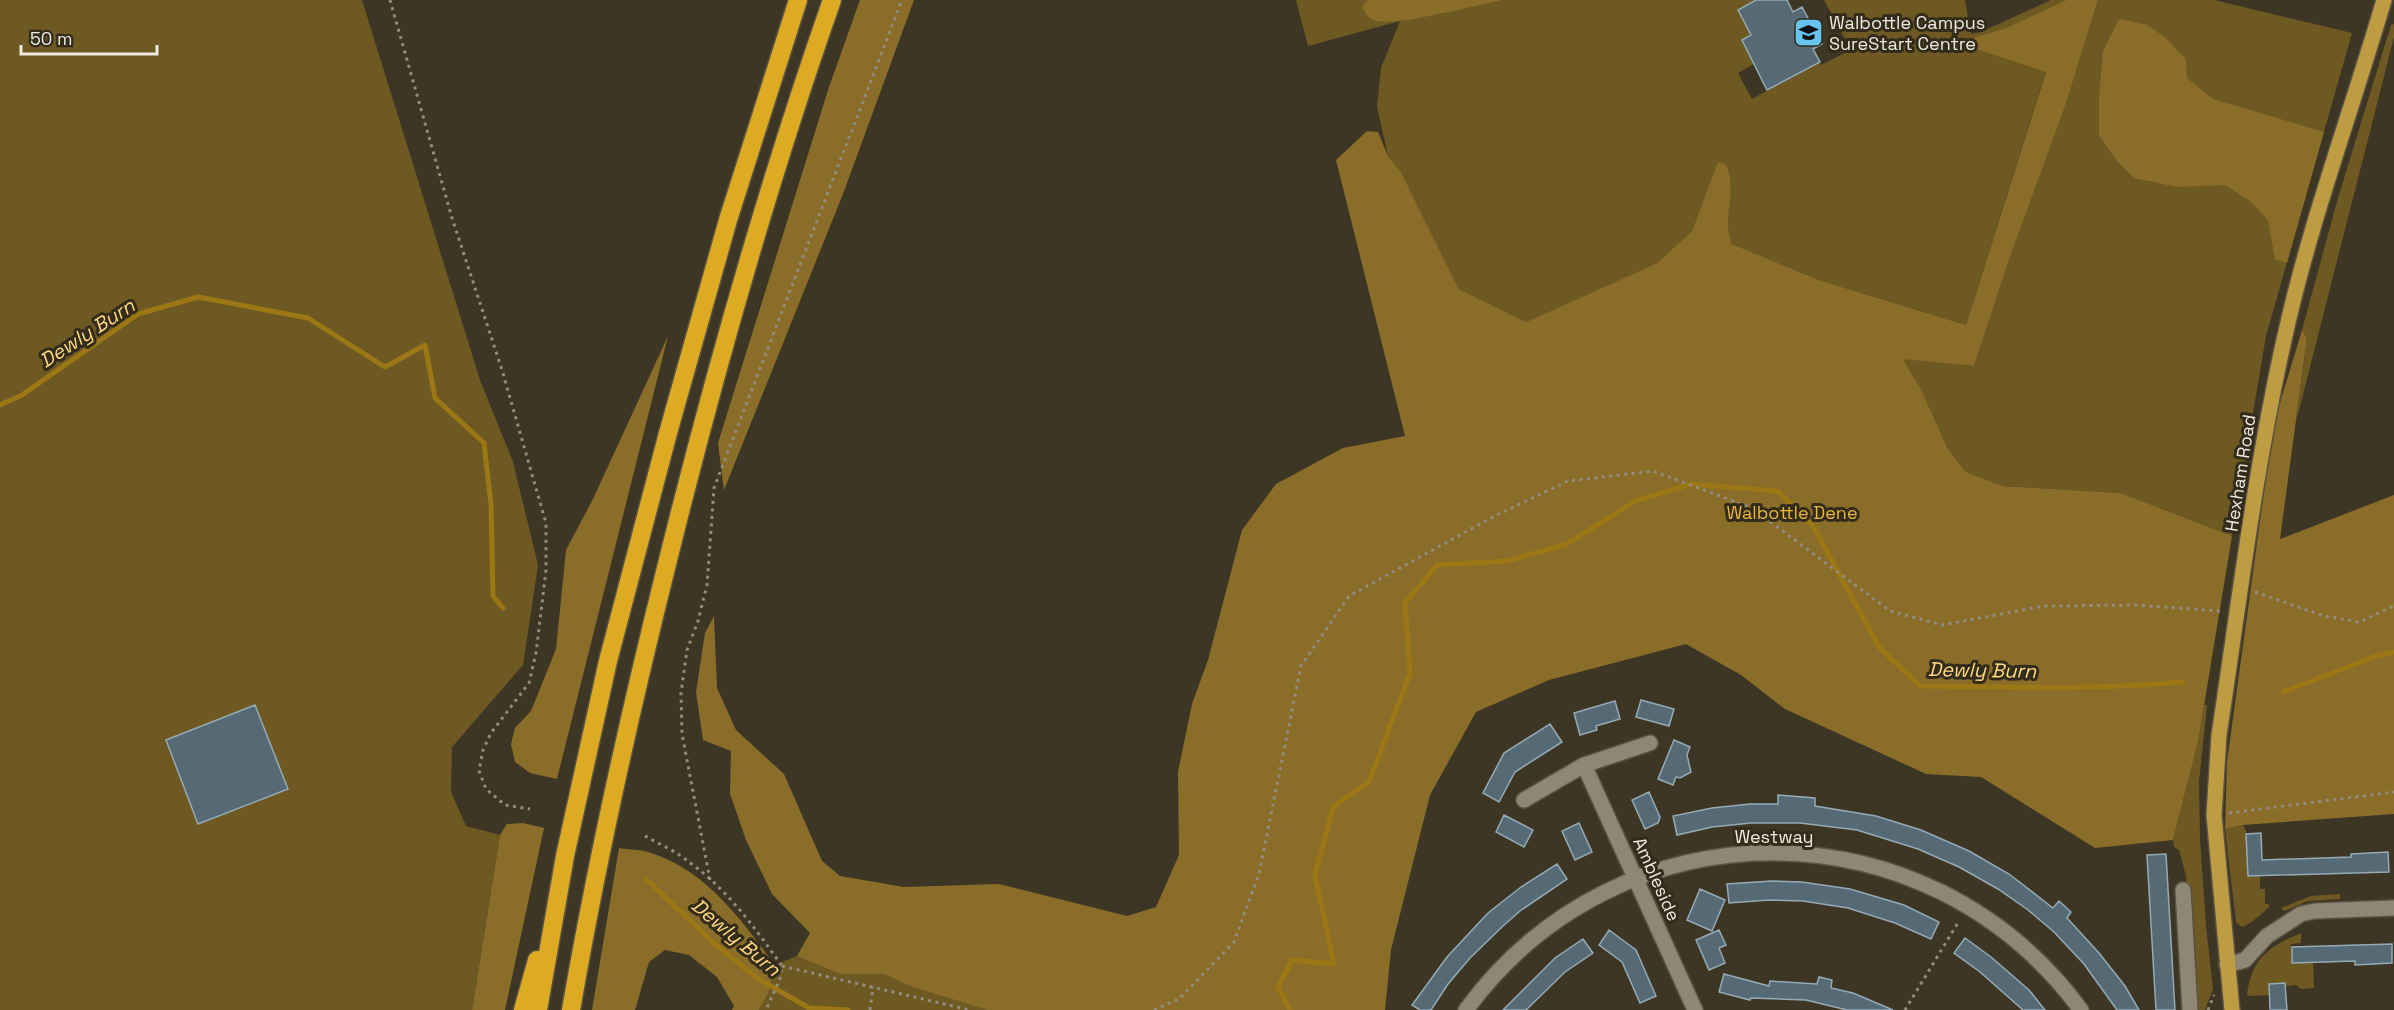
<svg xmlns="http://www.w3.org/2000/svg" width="2394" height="1010" font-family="'Space Grotesk',sans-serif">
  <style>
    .green { fill: #6f5923 }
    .forest { fill: #896d29 }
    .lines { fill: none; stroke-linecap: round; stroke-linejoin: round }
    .stream { stroke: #9b7815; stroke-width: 5 }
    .building { fill: #556a74; stroke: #94abb6; stroke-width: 1.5 }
    .minor-casing { stroke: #595244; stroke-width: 18 }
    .major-casing { stroke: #595244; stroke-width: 18 }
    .highway-casing { stroke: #595244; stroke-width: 21 }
    .path { stroke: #938c7f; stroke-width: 3; stroke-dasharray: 3 4.5; stroke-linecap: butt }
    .minor { stroke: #8f8673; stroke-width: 15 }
    .major { stroke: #bd9c42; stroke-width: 15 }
    .highway { stroke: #dcab22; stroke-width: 18 }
    .labels { text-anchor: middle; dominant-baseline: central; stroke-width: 6; stroke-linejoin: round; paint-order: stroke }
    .poi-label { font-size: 18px; fill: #efeae0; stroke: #332c1b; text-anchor: start }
    .street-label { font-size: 18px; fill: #efeae0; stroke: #332c1b }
    .park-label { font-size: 18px; fill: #e7b63b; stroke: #332c1b }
    .water-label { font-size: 20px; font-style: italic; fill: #ffd87f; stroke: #332c1b }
  </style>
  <rect width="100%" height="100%" fill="#3e3625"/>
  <path class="green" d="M0 0H362L480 380 513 462 538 565 523 665 452 747 451 792 466 826 500 835 472 1010H0Z
    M1296 0H1369L1366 1 1472 6 1504 0H1756L1738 10 1751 35 1742 40 1754 64 1738 73 1752 99 1820 62 1821 65 1851 50 1824 0H1965L1971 34 1981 32 2051 0H2066L2006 28 1975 37 1968 46 2046 71 1966 325 1819 280 1732 244 1728 235 1727 222 1731 184 1719 162 1692 231 1657 263 1526 322 1459 289 1401 172 1388 156 1377 106 1381 68 1400 21 1308 46Z
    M2098 0H2214L2352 33 2266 336 2232 536 2121 493 2003 486 1966 472 1948 449 1921 389 1902 358 1974 366 2009 260 2066 104Z
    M2394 24V37L2296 422 2307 338 2302 330 2338 198 2391 25Z
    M2204 705H2207L2199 782 2200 841 2206 926 2213 989 2205 1010H2198L2186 876 2179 850 2174 847 2173 840 2198 742Z
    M2243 825 2246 831 2248 876H2260V889H2265V904H2269V907C2263 913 2249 925 2242 927L2236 922 2225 829Z
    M2340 894V899L2308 901 2284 911 2281 908 2311 896Z
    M2301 933V943L2291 944 2292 963H2313L2314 988 2301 989 2296 985 2285 986V983L2270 984V995L2247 996C2251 959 2268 947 2301 933Z
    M797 956 839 974H884L990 1010H759L768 994 775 965Z"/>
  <path class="forest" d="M860 0H914L843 194 724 490 718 443 829 87Z
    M1369 0H1504C1475 5 1400 26 1376 21 1369 19 1366 14 1362 8L1366 1Z
    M2066 0H2098L2066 104 2009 260 1974 366 1903 359 1921 389 1948 449 1966 472 2003 486 2121 493 2232 536 2198 742 2173 840 2095 848 1981 777 1926 774 1785 709 1741 675 1686 644 1549 680 1476 712 1430 795 1391 950 1385 1010H988L913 987 884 974H839L797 956 810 933 772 894 746 840 730 794 731 751 703 740 696 692 705 633 714 616 717 688 736 730 784 774 822 861 840 876 904 887 999 884 1127 916 1156 907 1179 855 1178 772 1192 704 1208 660 1242 530 1276 484 1343 448 1405 436 1336 160 1367 131 1378 132 1388 156 1401 172 1459 289 1526 322 1657 263 1692 231 1718 162 1725 164C1740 189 1720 218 1732 244L1819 280 1966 325 2046 72 1967 46 1975 37 2006 28Z
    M2119 19 2148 25 2167 39 2186 60 2187 78 2213 99 2324 132 2287 263 2275 259 2268 220 2251 202 2225 185 2177 187 2134 178 2117 161 2099 135V98L2103 51Z
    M2302 330 2307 338 2280 539 2394 495V814L2243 825 2225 829 2227 762 2273 426Z
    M668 336 557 779 530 773 515 762 511 744 515 728 531 711 556 649 566 550 593 499Z
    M523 823 544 828 505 1010H472L500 835 507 824Z
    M619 848C629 850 641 849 651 853 706 870 742 921 775 965L768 994 759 1010H732L734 1006 717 977 689 955 665 950 649 962 635 1010H592Z"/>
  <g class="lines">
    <path class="stream" d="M0 405 22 395 138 314 198 297 308 318 385 367 425 345 435 398 484 443 491 504 493 596 503 608
      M2283 692 2373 657 2394 652
      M647 880 716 945 757 978 809 1008 848 1010
      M1290 1010 1278 987 1292 960 1334 964 1315 875 1333 807 1369 782 1410 673 1405 603 1437 565 1507 561 1567 544 1635 501 1691 484 1778 491 1813 526 1879 647 1920 686C2008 687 2096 690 2183 682"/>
  </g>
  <path class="building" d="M1756 0H1787L1793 12 1802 7 1822 44 1813 49 1820 62 1767 90 1742 40 1751 35 1738 10Z
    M1641 700 1674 709 1669 726 1636 717Z
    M1615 701 1620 719 1596 726 1597 730 1580 735 1574 713Z
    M255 705 288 789 198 824 166 740Z
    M1550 724 1562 742 1515 772 1499 802 1483 793 1504 753Z
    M1674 740 1690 747 1687 755 1691 772 1680 778 1676 777 1673 785 1658 779Z
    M1649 792 1660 817 1658 823 1645 829 1632 800Z
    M1778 795 1815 798V806L1876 816 1921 830 1969 851 2009 874 2053 908 2059 901 2071 912 2067 918 2099 953 2125 986 2139 1010H2117L2084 964 2054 932 2028 910 1998 889 1959 867 1918 849 1857 830 1800 823H1751L1712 827 1677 835 1673 816 1712 808 1750 804H1778Z
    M1504 815 1533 830 1524 847 1496 832Z
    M1579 823 1592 852 1575 860 1562 831Z
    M2261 833 2262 860 2351 857V854L2388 852 2389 872 2248 876 2246 834Z
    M2166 854 2175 1010H2156L2147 855Z
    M1557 864 1567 879 1520 911 1503 926 1470 958 1448 984 1431 1010H1420L1412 1005 1447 957 1488 913 1521 887Z
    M1772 881 1802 882 1850 889 1904 905 1939 922 1931 939 1895 923 1848 908 1803 901 1769 900 1729 903 1727 884Z
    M1700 889 1725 900 1712 931 1687 920Z
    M1609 930 1636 950 1656 996 1640 1003 1622 962 1599 945Z
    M1719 930 1726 945 1719 948 1725 963 1709 970 1696 940Z
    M1965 938 1991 957 2029 990 2045 1010H2023L1980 972 1954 953Z
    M1583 939 1593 953 1565 972 1526 1010H1503L1555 958Z
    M2392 944V963L2355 965V961L2292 963V947Z
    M1724 974 1769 986 1770 981 1817 984 1819 977 1832 980 1831 988 1853 993 1893 1010H1847L1806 1000 1751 998 1750 1000 1719 992Z
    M2285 983 2287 1010H2270L2269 984Z"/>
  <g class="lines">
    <defs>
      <path id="minor" d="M1584 765 1695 1010
        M1524 800 1584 765 1650 743
        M2183 890 2190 1010
        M2227 965 2245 960 2267 936 2301 914 2315 911 2394 908
        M1466 1010C1620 800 1927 801 2081 1010"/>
      <path id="major" d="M2232 1010 2214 815 2219 735C2239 603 2255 470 2284 340 2309 225 2351 113 2384 0"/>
      <path id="highway" d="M523 1010 537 960
        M538 1010 565 856 608 661 668 433 728 220 798 0
        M571 1010C597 860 630 712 667 564 714 374 767 185 832 0"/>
    </defs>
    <use href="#minor" class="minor-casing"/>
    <use href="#major" class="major-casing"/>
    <use href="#highway" class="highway-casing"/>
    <path class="path" d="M390 0 452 218 502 370 546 523V570L536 653 529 683 491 733 483 750 479 771 486 789 505 805 530 809
      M2255 592 2324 616 2359 622 2394 606
      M2229 813 2394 792
      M645 836C659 844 676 851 689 862 728 890 755 928 782 966L780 979 766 1010
      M710 880 682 734 681 693 687 650 698 621 707 585 714 488 902 0
      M782 966 970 1010
      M870 1010 873 987
      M1154 1010 1179 999 1234 942 1259 874 1301 666 1349 596 1491 518 1568 481 1653 471 1752 508 1890 611 1942 625 2044 606 2136 605 2220 611
      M1905 1010 1959 921
      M2208 1010 2214 995"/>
    <use href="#minor" class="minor"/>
    <use href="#major" class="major"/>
    <use href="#highway" class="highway"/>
  </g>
  <defs>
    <symbol id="school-square" viewBox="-11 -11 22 22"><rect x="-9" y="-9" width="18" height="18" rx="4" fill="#66c4ef" stroke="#332c1b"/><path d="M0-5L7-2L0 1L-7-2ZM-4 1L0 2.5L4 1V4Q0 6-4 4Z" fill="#111"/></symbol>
  </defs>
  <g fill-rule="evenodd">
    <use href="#school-square" x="1792" y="16" width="33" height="33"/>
  </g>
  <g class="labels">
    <g class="poi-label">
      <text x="1829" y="22">Walbottle Campus<tspan x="1829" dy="21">SureStart Centre</tspan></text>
    </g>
    <g class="street-label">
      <text transform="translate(2240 473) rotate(-81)">Hexham Road</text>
      <text x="1774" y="836">Westway</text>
      <text transform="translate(1657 879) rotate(66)">Ambleside</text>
    </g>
    <g class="park-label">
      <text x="1792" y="512">Walbottle Dene</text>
    </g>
    <g class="water-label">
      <text transform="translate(87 333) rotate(-33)">Dewly Burn</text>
      <text transform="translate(1982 670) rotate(1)">Dewly Burn</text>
      <text transform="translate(736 937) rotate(40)">Dewly Burn</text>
    </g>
  </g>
  <path d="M21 45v9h136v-9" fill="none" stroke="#efeae0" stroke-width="3"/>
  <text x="30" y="45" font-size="18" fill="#efeae0" stroke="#332c1b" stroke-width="4.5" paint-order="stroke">50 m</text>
</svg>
